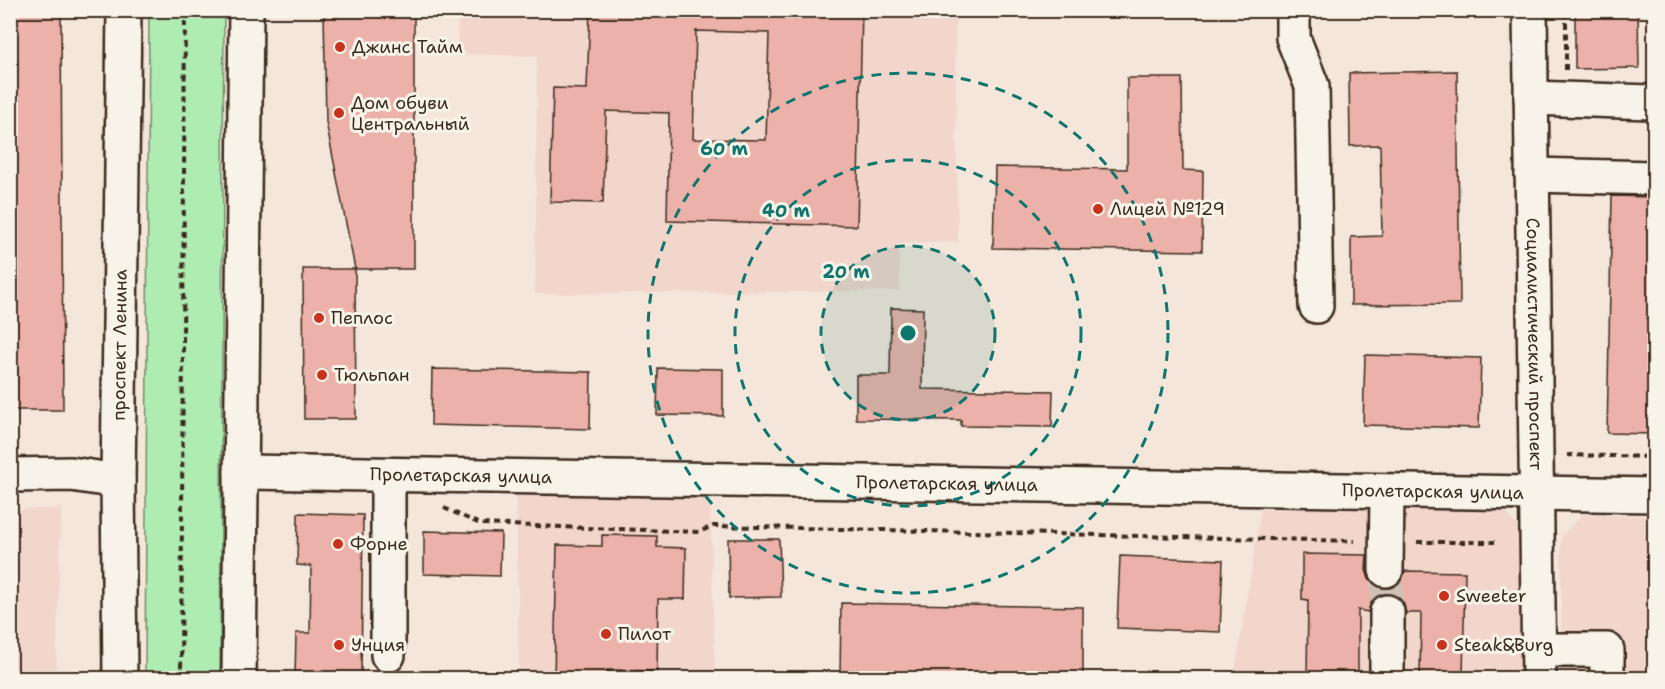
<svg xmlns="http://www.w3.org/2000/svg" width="1665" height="689" font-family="'Shantell Sans',sans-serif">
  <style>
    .built { fill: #f2d6cc }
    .green { fill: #afecb2; stroke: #758b68; stroke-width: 1.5 }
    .building { fill: #ecb2a9; stroke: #3b2a1e; stroke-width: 1.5; fill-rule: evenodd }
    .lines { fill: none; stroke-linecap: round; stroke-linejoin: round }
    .minor-tunnel { stroke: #d0c0b5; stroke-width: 33; stroke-dasharray: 33 16; stroke-linecap: butt }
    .minor-casing { stroke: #3b2a1e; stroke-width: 38 }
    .major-casing { stroke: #3b2a1e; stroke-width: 38 }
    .path { stroke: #3b2a1e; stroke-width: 4; stroke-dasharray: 6 4.5; stroke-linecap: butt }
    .minor { stroke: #f7f3e8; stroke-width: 33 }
    .major { stroke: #f7f3e8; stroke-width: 33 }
    .ring { fill: none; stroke: #0f766e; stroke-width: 3; stroke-dasharray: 10 8 }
    .poi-dot { fill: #c8321e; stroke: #f7f3e8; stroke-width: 2 }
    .labels { text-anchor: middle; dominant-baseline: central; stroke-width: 6; stroke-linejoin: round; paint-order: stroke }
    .poi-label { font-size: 18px; fill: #3b2a1e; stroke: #f7f3e8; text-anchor: start }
    .street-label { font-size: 18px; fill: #3b2a1e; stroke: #f7f3e8 }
    .centre { fill: #0f766e; stroke: #f7f3e8; stroke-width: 3 }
    .ring-label { font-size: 18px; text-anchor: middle; font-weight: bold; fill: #0f766e; stroke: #f7f3e8; stroke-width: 6; stroke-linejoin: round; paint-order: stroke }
  </style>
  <rect width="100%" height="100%" fill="#f5e6db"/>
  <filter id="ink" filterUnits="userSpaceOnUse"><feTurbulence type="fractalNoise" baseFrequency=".0167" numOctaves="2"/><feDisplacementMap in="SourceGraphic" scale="12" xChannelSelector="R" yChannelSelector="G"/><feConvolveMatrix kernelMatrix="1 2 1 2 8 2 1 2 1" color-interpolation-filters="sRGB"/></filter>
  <g filter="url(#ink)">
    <path class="built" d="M457 11H955L958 242 899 244 900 291 535 294 537 56 458 54Z
      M516 492 710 496 715 678H519Z
      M1501 506 1520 529 1522 678H1234L1261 509Z
      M61 508 56 678H11V510Z
      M1583 514 1654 516V678H1561V537Z"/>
    <path class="green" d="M149 11H224L220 678H145Z"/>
    <path class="building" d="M10 10H61L63 410H10Z
      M324 10H414V269H355L326 122Z
      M590 10H862L857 226 667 221 669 113 606 111 603 203 550 202 553 88 587 89ZM696 31 769 33 766 140 693 139Z
      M1575 10H1638L1639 68 1575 69Z
      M1457 71 1460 304 1351 305V237L1382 236 1380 145 1350 146 1349 73Z
      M1127 78H1182L1183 170 1203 171 1202 251 993 248 995 167 1127 169Z
      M1612 196 1654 197V434L1607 433Z
      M303 269H355L356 419H304Z
      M891 308 923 309 922 389 1053 391 1052 427 961 426V420L856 419V375H890Z
      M1365 355 1481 358 1479 428 1363 425Z
      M658 368 723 369V416L657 415Z
      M432 369 591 372 590 429 431 425Z
      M298 513 363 515 361 678H295L296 633H310L311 566 297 565Z
      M424 531 501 533 500 576 424 574Z
      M602 535 657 536V547L686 548 685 599H658L657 671 607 670 606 678H554L557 545 602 546Z
      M728 539H779L781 597 729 598Z
      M1302 554 1367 555 1366 570 1369 579 1376 586 1385 589 1396 586 1402 579 1405 571 1465 572 1463 678H1420L1421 613H1406L1403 602 1397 596 1388 593 1377 596 1371 603 1368 612 1358 610V678H1307L1308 600 1302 599Z
      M1120 556 1223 560 1220 632 1117 628Z
      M841 603 1083 607V678H840Z"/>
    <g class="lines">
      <path class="minor-tunnel" d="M1386 570 1387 612"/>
      <defs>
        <g id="minor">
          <path d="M1293 10V38L1312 86 1316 306"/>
          <path id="s1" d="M1530 10 1539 678"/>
          <path d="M1531 98 1651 102"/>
          <path d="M1532 175 1654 178"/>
          <path id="s2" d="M241 472 1654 495"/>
          <path d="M10 475 71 474 118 481"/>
          <path d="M1386 570 1387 493"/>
          <path d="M1387 612V678"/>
          <path d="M1539 650H1607V678"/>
          <path d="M388 655V475"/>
        </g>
        <g id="major">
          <path id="s3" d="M120 678 118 481 124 10"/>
          <path d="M239 678 246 10"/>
        </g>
      </defs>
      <use href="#minor" class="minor-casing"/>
      <use href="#major" class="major-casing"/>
      <path class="path" d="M1566 70V10
        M1567 455 1654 457
        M444 508 480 524 699 532 713 526 1355 541
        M1653 526 1654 678
        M1417 542H1495
        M181 678 185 10"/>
      <use href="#minor" class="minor"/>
      <use href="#major" class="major"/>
    </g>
  </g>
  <circle cx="908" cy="333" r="87" fill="#0f766e" fill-opacity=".12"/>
  <g class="ring">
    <circle cx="908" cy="333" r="87"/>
    <circle cx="908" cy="333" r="173"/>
    <circle cx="908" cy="333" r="260"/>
  </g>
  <g class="poi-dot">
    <circle cx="340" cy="47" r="6"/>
    <circle cx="339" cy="113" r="6"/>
    <circle cx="1098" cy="209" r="6"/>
    <circle cx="319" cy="318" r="6"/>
    <circle cx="322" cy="375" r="6"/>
    <circle cx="338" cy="544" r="6"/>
    <circle cx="1444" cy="596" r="6"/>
    <circle cx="606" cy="634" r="6"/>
    <circle cx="339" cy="645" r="6"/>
    <circle cx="1442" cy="645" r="6"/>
  </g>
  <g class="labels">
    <g class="poi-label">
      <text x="352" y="47">Джинс Тайм</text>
      <text x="351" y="103">Дом обуви<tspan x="351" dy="21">Центральный</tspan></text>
      <text x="1110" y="209">Лицей №129</text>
      <text x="331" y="318">Пеплос</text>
      <text x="334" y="375">Тюльпан</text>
      <text x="350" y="544">Форне</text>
      <text x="1456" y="596">Sweeter</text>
      <text x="618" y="634">Пилот</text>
      <text x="351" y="645">Унция</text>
      <text x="1454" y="645">Steak&amp;Burg</text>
    </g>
    <g class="street-label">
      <text stroke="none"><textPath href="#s3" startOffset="333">проспект Ленина</textPath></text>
      <text stroke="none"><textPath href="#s1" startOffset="334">Социалистический проспект</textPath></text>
      <text stroke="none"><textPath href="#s2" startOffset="220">Пролетарская улица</textPath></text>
      <text stroke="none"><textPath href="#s2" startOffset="706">Пролетарская улица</textPath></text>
      <text stroke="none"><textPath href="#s2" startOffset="1192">Пролетарская улица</textPath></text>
    </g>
  </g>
  <circle cx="908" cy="333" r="9" class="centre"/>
  <g class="ring-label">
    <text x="724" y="155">60 m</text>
    <text x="786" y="217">40 m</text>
    <text x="846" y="278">20 m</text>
  </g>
  <rect width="1665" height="689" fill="none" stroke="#f7f3e8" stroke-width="36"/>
  <rect x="18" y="18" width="1629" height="653" fill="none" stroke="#3b2a1e" stroke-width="2" filter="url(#ink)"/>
</svg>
